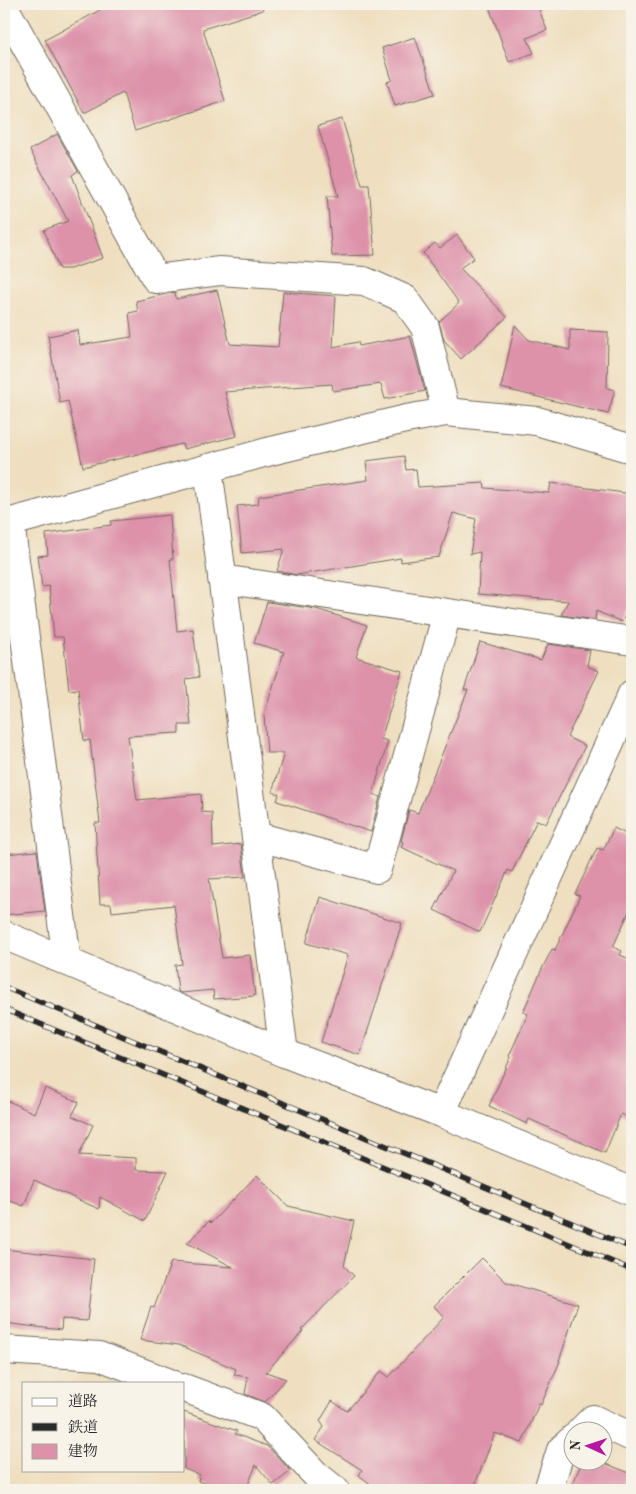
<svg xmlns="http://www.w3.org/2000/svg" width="636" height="1494" font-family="'Old Standard TT','Noto Serif JP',serif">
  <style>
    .building { fill: #dd92aa }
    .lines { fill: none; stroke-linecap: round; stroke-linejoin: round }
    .minor-casing { stroke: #706a5f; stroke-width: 30 }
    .minor { stroke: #fff; stroke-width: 28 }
    .rail-casing { stroke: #2b2b2b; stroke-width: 5.5 }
    .rail { stroke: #f7f3e8; stroke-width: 4; stroke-dasharray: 11; stroke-linecap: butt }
  </style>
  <rect width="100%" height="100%" fill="#f7f3e8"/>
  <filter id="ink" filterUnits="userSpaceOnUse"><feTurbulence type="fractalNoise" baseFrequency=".02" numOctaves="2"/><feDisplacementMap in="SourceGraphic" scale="10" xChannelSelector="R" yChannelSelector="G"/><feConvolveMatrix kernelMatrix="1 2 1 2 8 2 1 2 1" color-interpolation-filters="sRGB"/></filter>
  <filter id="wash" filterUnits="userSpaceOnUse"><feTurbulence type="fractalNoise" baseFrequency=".0096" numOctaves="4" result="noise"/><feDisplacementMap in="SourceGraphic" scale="20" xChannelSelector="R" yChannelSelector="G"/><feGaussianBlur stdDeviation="1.12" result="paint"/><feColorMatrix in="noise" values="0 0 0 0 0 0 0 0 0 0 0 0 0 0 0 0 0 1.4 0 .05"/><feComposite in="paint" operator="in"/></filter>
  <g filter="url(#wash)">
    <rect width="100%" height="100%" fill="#efdfc0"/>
    <g id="blocks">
      <path class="building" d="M111 4H262L263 10 203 29 225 101 135 131 123 93 84 113 45 40Z
        M488 4H537L547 30 527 38 534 53 509 62Z
        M415 37 435 94 395 106 387 82 392 80 382 48Z
        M342 119 362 185H369L375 255 332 256 327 196H338L318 126Z
        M57 134 78 171 72 175 103 258 70 269H59L44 230 68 221 30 150Z
        M457 235 474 258 460 268 507 317 461 359 444 340 439 322 459 303 423 253 435 243 440 248Z
        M217 290 230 344 278 347 283 292 336 296 333 347 358 342 359 346 410 336 425 391 385 399 381 384 333 391 332 384 225 392 237 436 184 449 182 444 83 467 68 401 60 403 48 336 78 330 80 345 132 337 129 313 138 311 136 301 175 292 176 299Z
        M515 325 529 340 570 350V330L608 332 607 388 615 390 608 414 501 388Z
        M404 456 406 470 416 469 418 487 484 483 485 488 549 493 551 483 632 494V602L622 622 596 611 595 620 561 615 568 601 478 594 480 552 470 554 476 519 453 513 439 557 401 562V558L297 575 277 571 284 549 242 553 237 506 258 504 259 496 368 480 366 461Z
        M170 515 173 559H170L177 631 193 629 199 677 186 679 191 725H179V733L128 736 137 800 201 794 202 812 212 813 213 847 241 844 245 877 209 879 222 958 250 955 255 996 214 999 213 990 181 993 178 991 175 965 182 964 174 905 112 912 111 904H100L95 823H100L90 740 84 741 78 689 69 690 63 637H54L49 586 42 587 38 556 48 555 46 534 111 525V521Z
        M267 602 316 609 367 625 356 657 402 671 381 739 388 741 373 794 380 797 371 832 277 801 279 794 272 792 284 753H267L264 715 284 652 254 643Z
        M480 642 541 660 548 644 590 650 587 666 599 671 567 737 585 746 546 824 537 820 512 872 508 870 480 932 434 910 453 871 401 847 403 842 401 841 409 810 418 813 468 690H464Z
        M614 828 632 837V905L613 947 622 951 620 955 632 960V1119L621 1114 605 1153 529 1119 527 1124 489 1106 511 1057 509 1056 528 1014 523 1012 541 971 552 949 555 950 580 896 575 894 597 848 603 850Z
        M37 851 45 911 4 915V854Z
        M320 897 402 923 360 1055 321 1042 348 955 306 943Z
        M45 1088 79 1102 72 1116 93 1125 79 1155 136 1158V1170L168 1171 145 1221 100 1197 99 1209 34 1180 24 1206 4 1199V1099L34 1113Z
        M257 1175 288 1206 354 1221 344 1266 354 1276 301 1330 303 1331 266 1372 286 1379 265 1402 245 1394 248 1377 234 1375 236 1369 179 1345 140 1340 151 1307 154 1308 171 1262 233 1267 187 1243 209 1221 211 1223Z
        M4 1249 94 1259 87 1321 62 1319 61 1330 4 1323Z
        M482 1258 506 1282 578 1304 559 1361H560L541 1405 539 1404 522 1443 495 1433 473 1490H378L359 1475 362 1470 315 1440 324 1427 320 1421 332 1401 347 1411 381 1371 389 1377 444 1317 434 1306Z
        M184 1412 237 1431 235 1434 267 1446 291 1471 273 1485 256 1465 246 1490H209L210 1485 198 1481 200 1475 184 1469Z
        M582 1462H602L632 1474V1490H570Z"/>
    </g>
  </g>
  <g filter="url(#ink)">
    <use href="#blocks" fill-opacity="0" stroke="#706a5f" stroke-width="1"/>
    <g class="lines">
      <defs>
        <path id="minor" d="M7 12 156 279 220 271 364 281 405 299 425 327 446 412
          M208 468 284 1053
          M10 522 67 961
          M4 524 271 451 406 419 446 412 537 421 632 449
          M222 579 632 641
          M256 836 377 869 447 613
          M4 935 284 1053 441 1113 632 1192
          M441 1113 632 694
          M4 1350 99 1356 170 1383
          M184 1388 262 1417 316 1475 335 1490
          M580 1432 593 1419 632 1437
          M548 1490 561 1450 574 1438"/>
      </defs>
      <use href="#minor" class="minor-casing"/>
      <use href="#minor" class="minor"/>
      <defs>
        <path id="rail" d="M4 987 632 1248
          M4 1009 632 1270"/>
      </defs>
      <use href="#rail" class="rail-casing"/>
      <use href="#rail" class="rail"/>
    </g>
  </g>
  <rect width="636" height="1494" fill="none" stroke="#f7f3e8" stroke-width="20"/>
  <rect x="22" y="1382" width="162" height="90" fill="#f7f3e8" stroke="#a5a39c"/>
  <rect x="32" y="1398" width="25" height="8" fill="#ffffff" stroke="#a5a39c"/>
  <text x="68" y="1406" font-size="15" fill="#2b2b2b">道路</text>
  <rect x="32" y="1423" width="25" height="8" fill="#2b2b2b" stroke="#a5a39c"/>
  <text x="68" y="1432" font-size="15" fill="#2b2b2b">鉄道</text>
  <rect x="32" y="1444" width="25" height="15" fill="#dd92aa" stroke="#a5a39c"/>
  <text x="68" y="1456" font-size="15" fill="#2b2b2b">建物</text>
  <g transform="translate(588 1446) rotate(273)"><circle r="24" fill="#f7f3e8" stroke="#a5a39c"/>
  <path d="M0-4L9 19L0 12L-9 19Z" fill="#b5179e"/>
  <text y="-8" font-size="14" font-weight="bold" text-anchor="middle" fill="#2b2b2b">N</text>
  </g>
</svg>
